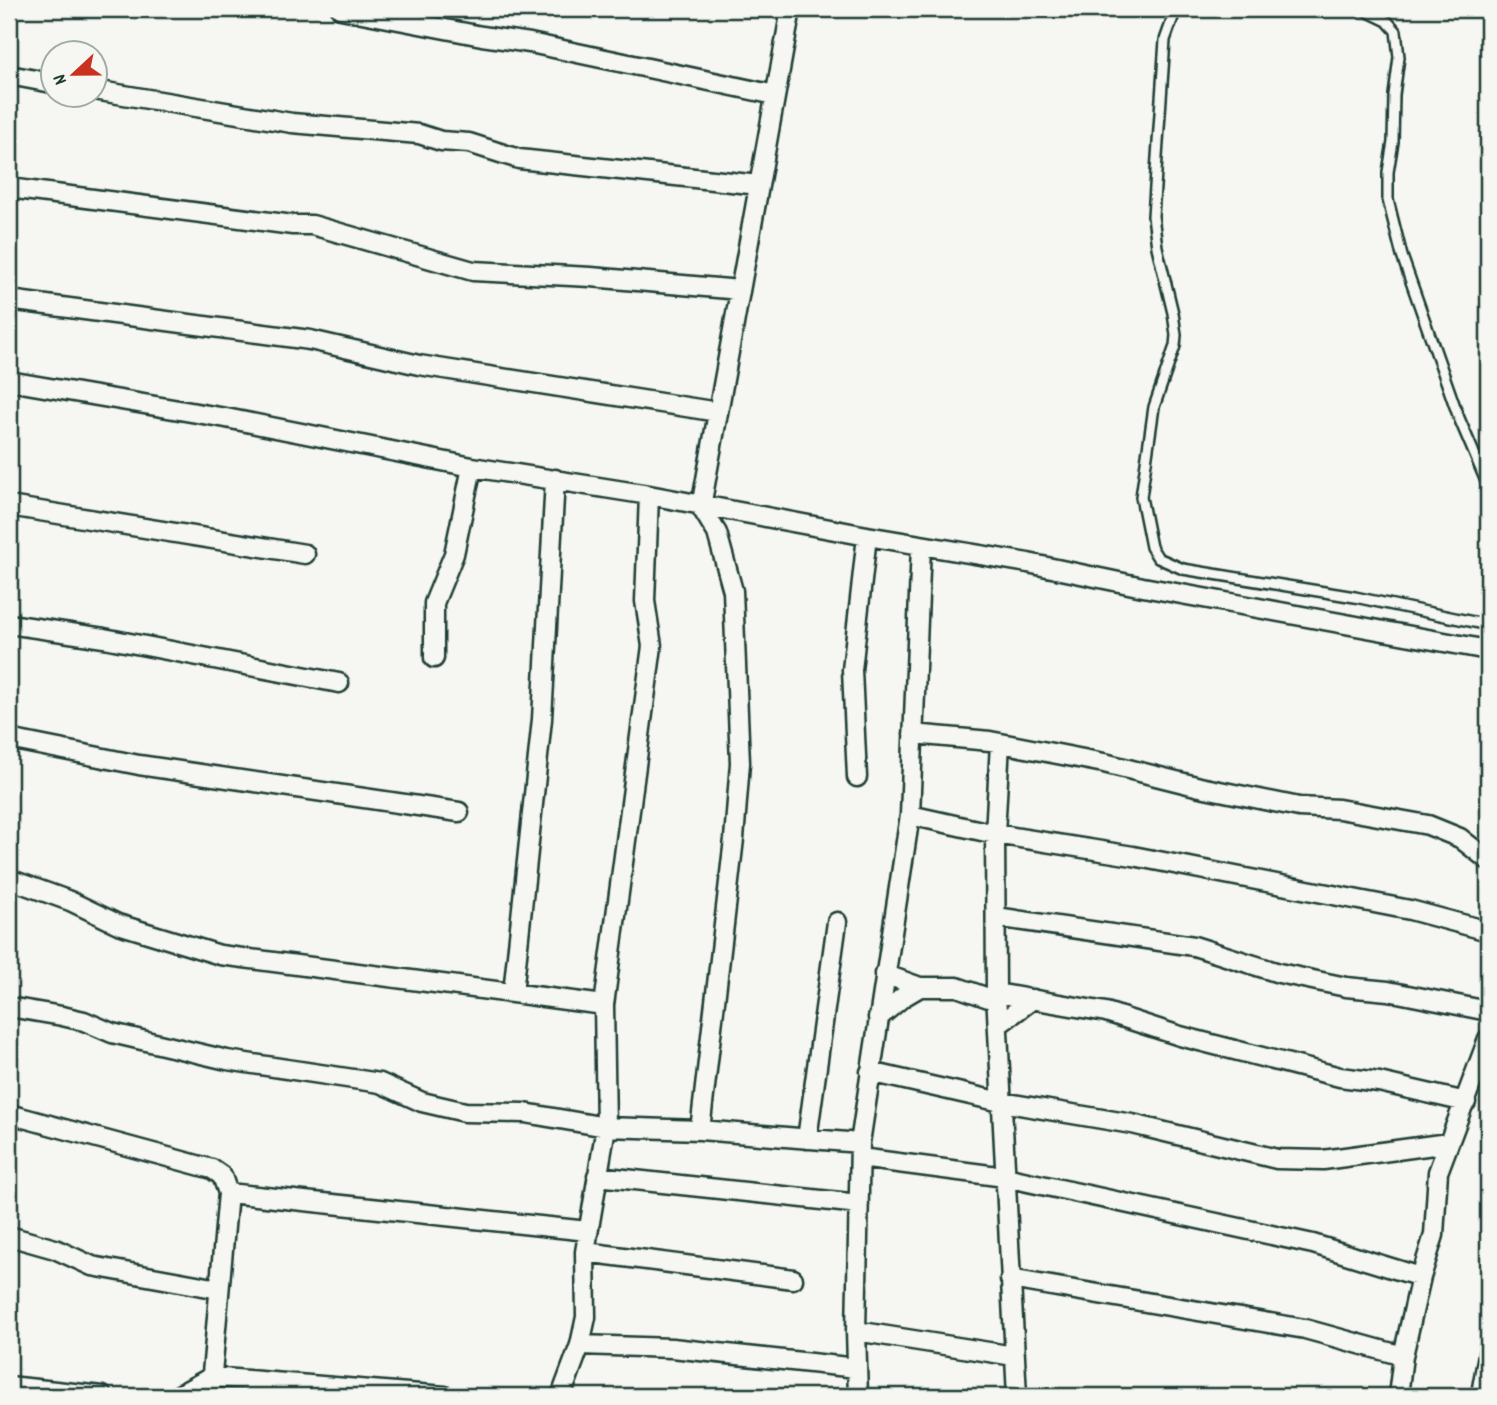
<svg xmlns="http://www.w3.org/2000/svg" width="1497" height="1405" font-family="Dekko,sans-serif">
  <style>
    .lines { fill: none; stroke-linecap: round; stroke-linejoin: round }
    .service-casing { stroke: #1f3d34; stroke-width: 14 }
    .minor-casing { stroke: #1f3d34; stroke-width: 23 }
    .service { stroke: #f6f6f2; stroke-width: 9 }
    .minor { stroke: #f6f6f2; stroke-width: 18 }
  </style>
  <rect width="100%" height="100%" fill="#f6f6f2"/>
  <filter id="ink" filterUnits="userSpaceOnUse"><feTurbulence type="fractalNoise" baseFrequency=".0143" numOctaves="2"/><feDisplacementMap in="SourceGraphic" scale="14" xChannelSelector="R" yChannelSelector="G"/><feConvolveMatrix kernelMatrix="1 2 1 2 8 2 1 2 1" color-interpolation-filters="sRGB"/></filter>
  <g filter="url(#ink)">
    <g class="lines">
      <defs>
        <path id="service" d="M1176 9 1165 40 1153 216 1157 247 1173 313 1176 335 1175 346 1154 407 1141 497 1151 547 1158 558 1183 569 1355 597 1488 625
          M1354 9 1364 10 1387 21 1396 31 1399 57 1394 95 1393 142 1388 172V200L1402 256 1459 418 1488 486
          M1476 1396 1488 1329"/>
        <path id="minor" d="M341 9 482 36 530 43 775 95
          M9 75 52 83
          M94 90 292 123 419 134 441 141 469 143 519 159 759 185
          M9 188 293 225H312L473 271 591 277 740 290
          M9 300 310 340 419 365 718 412
          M9 381 226 418 472 467 649 495 867 536 1028 563 1143 587 1488 650
          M9 506 305 554
          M9 624 104 638 339 683
          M434 658V603L454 554 472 467
          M913 734 990 741 1104 763 1200 787 1299 807 1339 809 1428 825 1460 838 1488 860
          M9 739 139 765 459 812
          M1000 743 995 834 996 993 1017 1396
          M857 777 852 670 867 536
          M910 815 995 834 1133 856 1410 910 1488 931
          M9 879 70 901 118 924 220 955 604 1005
          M996 917 1194 946 1279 973 1346 987 1388 991 1488 1011
          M884 974 920 987H957L997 1001
          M513 993 542 719 555 479
          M996 993 1106 1012 1180 1036 1340 1077 1379 1082 1466 1102
          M9 1007 62 1016 84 1021 112 1033 227 1060 380 1083 422 1102 465 1112 525 1113 606 1127 700 1130 860 1143
          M878 1018 903 997 920 987
          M998 1025 1033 999
          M870 1072 1001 1102 1132 1124 1277 1159 1323 1160 1448 1143
          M9 1114 212 1169 222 1176 228 1193 210 1396
          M700 1130 734 839 740 763 733 591 717 533 701 507 791 9
          M807 1139 837 922
          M860 1158 1005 1177 1313 1244 1421 1277
          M597 1176 859 1204
          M228 1193 588 1231
          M9 1236 55 1249 92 1266 219 1289
          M585 1252 793 1279
          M1010 1279 1305 1329 1403 1356
          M856 1331 1014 1356
          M580 1345 672 1348 857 1368
          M9 1386 102 1396
          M177 1396 211 1377 445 1396
          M561 1396 580 1345 586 1317 585 1252 606 1127 604 1005 652 646 645 601 649 495
          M858 1396 856 1331 860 1143 910 815 921 546
          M1398 1396 1403 1356 1421 1277 1434 1235 1438 1172 1488 1039"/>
      </defs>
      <use href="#service" class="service-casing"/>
      <use href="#minor" class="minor-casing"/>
      <use href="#service" class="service"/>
      <use href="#minor" class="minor"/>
    </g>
  </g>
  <rect width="1497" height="1405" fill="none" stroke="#f6f6f2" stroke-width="35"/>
  <rect x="18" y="18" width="1462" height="1370" fill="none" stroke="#1f3d34" stroke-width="2.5" filter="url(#ink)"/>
  <g transform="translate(74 74) rotate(248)"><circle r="33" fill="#f6f6f2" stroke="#a0aca6" stroke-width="2"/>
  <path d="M0-5L12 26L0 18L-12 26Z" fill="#c8321e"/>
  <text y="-10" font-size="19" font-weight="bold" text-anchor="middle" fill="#1f3d34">N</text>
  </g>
</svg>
